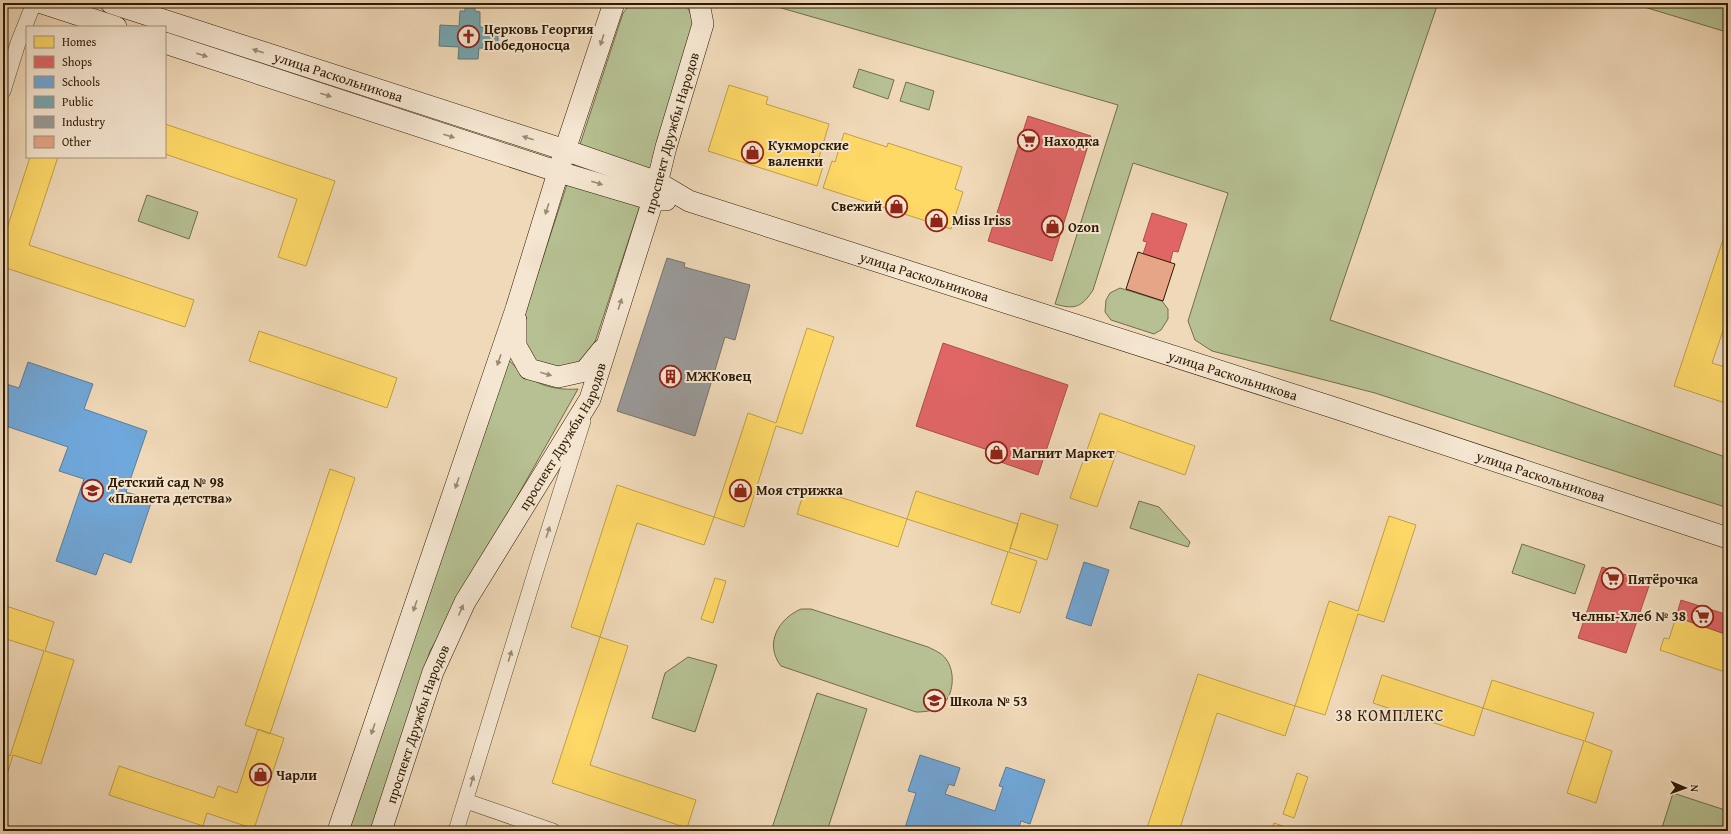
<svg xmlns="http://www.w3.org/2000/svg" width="1731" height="834" font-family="'Gentium Book Plus',serif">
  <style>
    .green { fill: #b6c092; stroke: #726d49 }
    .homes { fill: #ffd966; stroke: #c0a047 }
    .shops { fill: #e06666; stroke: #ab4f47 }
    .schools { fill: #6fa8dc; stroke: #5c7d9a }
    .public { fill: #76a5af; stroke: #607b7a }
    .industry { fill: #999; stroke: #79736b }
    .building { fill: #e6a587; stroke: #2e1a00 }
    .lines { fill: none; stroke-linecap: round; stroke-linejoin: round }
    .street-casing { stroke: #5e4a2e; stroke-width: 16 }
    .secondary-casing { stroke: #2e1a00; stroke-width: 22 }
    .street { stroke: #f5e6d1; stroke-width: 15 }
    .secondary { stroke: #f5e6d1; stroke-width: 21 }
    .oneway { fill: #9b8a73 }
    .labels { text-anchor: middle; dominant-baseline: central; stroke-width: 4; stroke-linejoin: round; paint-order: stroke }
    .poi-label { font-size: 14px; font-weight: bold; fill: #2e1a00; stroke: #f5e6d1; text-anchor: start }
    .street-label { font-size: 14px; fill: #2e1a00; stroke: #f5e6d1 }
    .quarter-label { font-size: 16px; letter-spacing: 1px; fill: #2e1a00; stroke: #f5e6d1 }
  </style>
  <rect width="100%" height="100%" fill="#f0d9b8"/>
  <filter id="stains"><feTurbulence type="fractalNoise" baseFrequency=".005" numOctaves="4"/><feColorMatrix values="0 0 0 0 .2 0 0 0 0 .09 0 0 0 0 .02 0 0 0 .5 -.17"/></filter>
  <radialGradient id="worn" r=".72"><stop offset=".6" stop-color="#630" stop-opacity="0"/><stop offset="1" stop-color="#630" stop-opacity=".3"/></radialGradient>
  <path class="green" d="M631 3H684C695 16 693 29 693 45L594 345 588 359 561 369 537 362 531 356 520 335 521 325 623 13Z
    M764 3H1438L1330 320 1539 391 1728 458V508L1375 393 1212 351 1195 340 1188 321 1228 193 1133 163 1093 290C1082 307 1075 310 1055 304L1118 105Z
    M1631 3H1728V33L1720 30Z
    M859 69 894 80 888 99 853 87Z
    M906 82 934 91 929 110 900 101Z
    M147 195 198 212 189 239 138 221Z
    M1120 288 1162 301 1168 309V319L1161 330 1154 334 1111 320 1105 312 1106 300 1110 293Z
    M509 360C528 382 550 391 578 389L430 651 371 831H348Z
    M1139 501 1159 507 1190 542 1188 547 1130 528Z
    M1522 544 1585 565 1575 594 1512 573Z
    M801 609H811L928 647C934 650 942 653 946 659 956 672 954 697 940 707 932 711 924 712 916 712L781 666C764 644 778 619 801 609Z
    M688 657 717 665 695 732 652 718 665 673Z
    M817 693 867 709 827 831H771Z
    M1673 793 1728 811V825L1726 831H1661Z"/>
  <path class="homes" d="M729 85 768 97 766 104 829 124 818 161 824 163 817 186 708 151Z
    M165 124 335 181 306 266 278 257 297 199 165 154Z
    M844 133 887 147 888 143 962 167 955 189 963 192 951 229 823 188 832 161 835 162Z
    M30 157H58L29 245 194 300 185 327 3 267V241Z
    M1728 225V316L1712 363 1728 368V404L1674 386Z
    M807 328 834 337 802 434 776 426 744 527 714 517 748 413 776 423Z
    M259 331 397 378 387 408 249 361Z
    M628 388 668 401 661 422 621 409Z
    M1100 413 1195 446 1185 475 1117 451 1097 507 1070 498Z
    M330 469 355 478 270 734 245 725Z
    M617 485 714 517 704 545 637 523 600 637 571 627Z
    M806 486 907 519 898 547 797 514Z
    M916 491 1018 524 1009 552 1037 561 1020 613 991 604 1008 552 907 519Z
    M1021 513 1058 525 1047 560 1010 548Z
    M1389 516 1416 525 1384 622 1358 614 1325 715 1295 706 1329 601 1358 611Z
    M715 578 726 581 713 623 701 619Z
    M3 605 54 622 45 651 74 660 41 764 13 755 4 785 3 754 10 756 44 651 3 638Z
    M1676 617 1728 635V673L1660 650 1664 638 1669 639Z
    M600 637 628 646 590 765 696 800 687 828 552 783Z
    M1198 674 1295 706 1285 736 1217 713 1179 831H1146Z
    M1382 675 1483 708 1492 680 1594 713 1585 741 1612 751 1596 803 1567 793 1584 741 1483 708 1474 736 1373 703Z
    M258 729 284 738 254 829 207 813 203 826 109 795 119 766 214 798 218 786 237 793Z
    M1297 773 1308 777 1294 818 1283 814Z
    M1274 823 1294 830V831H1271Z"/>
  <path class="shops" d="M1028 116 1091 136 1052 261 988 241Z
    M1152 213 1187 224 1178 252 1173 251 1170 263 1143 254 1147 242 1143 241Z
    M943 343 1068 385 1038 475 986 457 988 450 916 426Z
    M1602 567 1650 583 1626 653 1578 638Z
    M1681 600 1728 615V635L1676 617Z"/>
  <path class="schools" d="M28 362 93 384 84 409 147 431 126 492 152 500 131 563 104 553 96 575 56 561 84 479 59 471 68 447 3 425V383L19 388Z
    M1084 562 1109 570 1091 626 1066 618Z
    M920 755 960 768 954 786 949 784 945 794 995 811 1003 787 999 786 1006 767 1045 780 1030 824 1021 821 1018 831H904L916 793 908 791Z"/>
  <path class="public" d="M465 3H475V11L480 12V27L498 28V49L479 48 478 59H458L459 47 439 46 440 25 459 26 460 11H465Z"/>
  <path class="industry" d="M667 258 685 263 684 267 750 285 735 340 725 337 695 436 617 411Z"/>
  <path class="building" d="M1138 252 1175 264 1163 301 1126 289Z"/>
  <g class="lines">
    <defs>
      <path id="street" d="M3 91 18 43 34 3
        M466 801 553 831
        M456 831 537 567 583 421"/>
      <g id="secondary">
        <path d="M42 3 116 27"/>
        <path id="s1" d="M111 3 565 150 657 182 689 201 1338 409 1728 538"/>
        <path d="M165 43 559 172 653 200H666"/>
        <path d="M516 320V346L529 369 558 377 585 371 602 350"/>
        <path d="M338 831 516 309 565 150 614 3"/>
        <path id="s2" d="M381 831 433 672 465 602 590 399 653 200 666 147 703 24 699 3"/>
      </g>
    </defs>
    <use href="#street" class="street-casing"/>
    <use href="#secondary" class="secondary-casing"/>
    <use href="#street" class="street"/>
    <use href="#secondary" class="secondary"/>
  </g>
  <defs><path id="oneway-solid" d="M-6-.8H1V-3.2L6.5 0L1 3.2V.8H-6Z"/></defs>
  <g class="oneway">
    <use href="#oneway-solid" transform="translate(602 40) rotate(108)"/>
    <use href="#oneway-solid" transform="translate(258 51) rotate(-162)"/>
    <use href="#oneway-solid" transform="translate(202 55) rotate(18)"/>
    <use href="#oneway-solid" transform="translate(326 95) rotate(18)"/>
    <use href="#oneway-solid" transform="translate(449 136) rotate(18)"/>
    <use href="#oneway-solid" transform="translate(528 138) rotate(-162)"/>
    <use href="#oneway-solid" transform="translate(597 183) rotate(17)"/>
    <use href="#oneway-solid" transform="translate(547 209) rotate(108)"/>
    <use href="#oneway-solid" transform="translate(620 304) rotate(-72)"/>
    <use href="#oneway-solid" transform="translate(499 360) rotate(109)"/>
    <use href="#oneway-solid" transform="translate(546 374) rotate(16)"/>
    <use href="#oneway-solid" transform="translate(457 483) rotate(109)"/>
    <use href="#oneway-solid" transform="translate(548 532) rotate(-72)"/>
    <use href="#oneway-solid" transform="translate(415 606) rotate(109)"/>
    <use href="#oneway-solid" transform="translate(461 610) rotate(-66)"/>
    <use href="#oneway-solid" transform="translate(510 656) rotate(-73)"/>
    <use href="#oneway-solid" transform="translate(373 729) rotate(109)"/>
    <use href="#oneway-solid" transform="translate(472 781) rotate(-73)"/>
  </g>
  <defs>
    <symbol id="church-ring" viewBox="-11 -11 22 22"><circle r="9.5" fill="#f5e6d1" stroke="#8f2418" stroke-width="1.5"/><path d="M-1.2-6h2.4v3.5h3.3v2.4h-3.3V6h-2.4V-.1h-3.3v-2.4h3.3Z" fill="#8f2418"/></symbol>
    <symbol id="supermarket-ring" viewBox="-11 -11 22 22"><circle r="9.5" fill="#f5e6d1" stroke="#8f2418" stroke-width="1.5"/><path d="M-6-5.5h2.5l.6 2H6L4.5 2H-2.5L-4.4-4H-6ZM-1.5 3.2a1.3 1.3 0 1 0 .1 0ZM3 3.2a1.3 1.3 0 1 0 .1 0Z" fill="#8f2418"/></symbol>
    <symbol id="shop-ring" viewBox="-11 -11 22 22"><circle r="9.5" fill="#f5e6d1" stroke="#8f2418" stroke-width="1.5"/><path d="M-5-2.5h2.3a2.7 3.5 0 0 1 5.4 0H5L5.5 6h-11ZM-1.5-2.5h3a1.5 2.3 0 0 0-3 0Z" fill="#8f2418"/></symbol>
    <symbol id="building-ring" viewBox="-11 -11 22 22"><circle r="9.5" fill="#f5e6d1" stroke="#8f2418" stroke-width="1.5"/><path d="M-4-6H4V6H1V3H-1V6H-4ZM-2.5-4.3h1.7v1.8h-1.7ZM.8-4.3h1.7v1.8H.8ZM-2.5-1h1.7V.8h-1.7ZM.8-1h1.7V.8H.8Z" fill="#8f2418"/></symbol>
    <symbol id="school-ring" viewBox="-11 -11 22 22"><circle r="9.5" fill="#f5e6d1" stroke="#8f2418" stroke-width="1.5"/><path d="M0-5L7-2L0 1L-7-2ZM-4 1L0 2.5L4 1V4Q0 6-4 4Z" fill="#8f2418"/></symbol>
  </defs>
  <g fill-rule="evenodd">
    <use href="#church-ring" x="456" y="24" width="25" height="25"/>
    <use href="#supermarket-ring" x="1016" y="128" width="25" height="25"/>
    <use href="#shop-ring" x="740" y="140" width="25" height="25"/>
    <use href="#shop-ring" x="884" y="194" width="25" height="25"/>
    <use href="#shop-ring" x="924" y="208" width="25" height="25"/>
    <use href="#shop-ring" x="1040" y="214" width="25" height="25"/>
    <use href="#building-ring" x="658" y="364" width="25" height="25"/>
    <use href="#shop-ring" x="984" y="440" width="25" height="25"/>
    <use href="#school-ring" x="80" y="478" width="25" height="25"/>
    <use href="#shop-ring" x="728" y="478" width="25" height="25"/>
    <use href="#supermarket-ring" x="1600" y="566" width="25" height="25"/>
    <use href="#supermarket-ring" x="1690" y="604" width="25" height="25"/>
    <use href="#school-ring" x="922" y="688" width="25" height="25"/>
    <use href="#shop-ring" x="248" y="762" width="25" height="25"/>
  </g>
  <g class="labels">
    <g class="poi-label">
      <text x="484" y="29">Церковь Георгия<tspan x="484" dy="16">Победоносца</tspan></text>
      <text x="1044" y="141">Находка</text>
      <text x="768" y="145">Кукморские<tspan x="768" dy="16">валенки</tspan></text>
      <text x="882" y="206" text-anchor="end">Свежий</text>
      <text x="952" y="220">Miss Iriss</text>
      <text x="1068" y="227">Ozon</text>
      <text x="686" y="376">МЖКовец</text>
      <text x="1012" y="453">Магнит Маркет</text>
      <text x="108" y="482">Детский сад № 98<tspan x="108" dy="16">«Планета детства»</tspan></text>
      <text x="756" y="490">Моя стрижка</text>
      <text x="1628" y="579">Пятёрочка</text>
      <text x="1686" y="616" text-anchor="end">Челны-Хлеб № 38</text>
      <text x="950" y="701">Школа № 53</text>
      <text x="276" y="775">Чарли</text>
    </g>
    <g class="street-label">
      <text stroke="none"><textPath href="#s1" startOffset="239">улица Раскольникова</textPath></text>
      <text stroke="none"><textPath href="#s2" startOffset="761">проспект Дружбы Народов</textPath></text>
      <text stroke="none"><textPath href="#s1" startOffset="859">улица Раскольникова</textPath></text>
      <text stroke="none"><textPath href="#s1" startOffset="1183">улица Раскольникова</textPath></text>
      <text stroke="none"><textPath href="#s2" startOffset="437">проспект Дружбы Народов</textPath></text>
      <text stroke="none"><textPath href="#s1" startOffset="1507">улица Раскольникова</textPath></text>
      <text stroke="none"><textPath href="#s2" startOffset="113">проспект Дружбы Народов</textPath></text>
    </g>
    <g class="quarter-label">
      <text x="1390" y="715">38 КОМПЛЕКС</text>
    </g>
  </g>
  <rect width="1731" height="834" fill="none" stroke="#f0d9b8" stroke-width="16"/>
  <rect x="4" y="4" width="1723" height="826" fill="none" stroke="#2e1a00" stroke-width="2"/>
  <rect x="8" y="8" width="1715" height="818" fill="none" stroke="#2e1a00"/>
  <rect x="26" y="26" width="140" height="132" fill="#f5e6d1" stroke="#a5947d"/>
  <rect x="34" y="36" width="20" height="12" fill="#ffd966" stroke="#a5947d"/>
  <text x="62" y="46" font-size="12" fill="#2e1a00">Homes</text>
  <rect x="34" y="56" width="20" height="12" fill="#e06666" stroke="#a5947d"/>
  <text x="62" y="66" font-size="12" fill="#2e1a00">Shops</text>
  <rect x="34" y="76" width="20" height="12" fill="#6fa8dc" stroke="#a5947d"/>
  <text x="62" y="86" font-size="12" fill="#2e1a00">Schools</text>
  <rect x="34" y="96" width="20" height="12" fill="#76a5af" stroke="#a5947d"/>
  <text x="62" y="106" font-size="12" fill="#2e1a00">Public</text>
  <rect x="34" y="116" width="20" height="12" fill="#999999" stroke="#a5947d"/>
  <text x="62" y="126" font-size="12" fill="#2e1a00">Industry</text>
  <rect x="34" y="136" width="20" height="12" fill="#e6a587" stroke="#a5947d"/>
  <text x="62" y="146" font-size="12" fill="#2e1a00">Other</text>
  <g transform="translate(1685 788) rotate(92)" stroke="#f5e6d1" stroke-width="3" paint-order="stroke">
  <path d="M0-3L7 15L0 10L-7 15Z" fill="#2e1a00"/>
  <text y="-6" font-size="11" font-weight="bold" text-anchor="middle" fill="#2e1a00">N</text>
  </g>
  <rect width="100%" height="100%" filter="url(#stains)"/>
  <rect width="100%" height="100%" fill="url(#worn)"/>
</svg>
